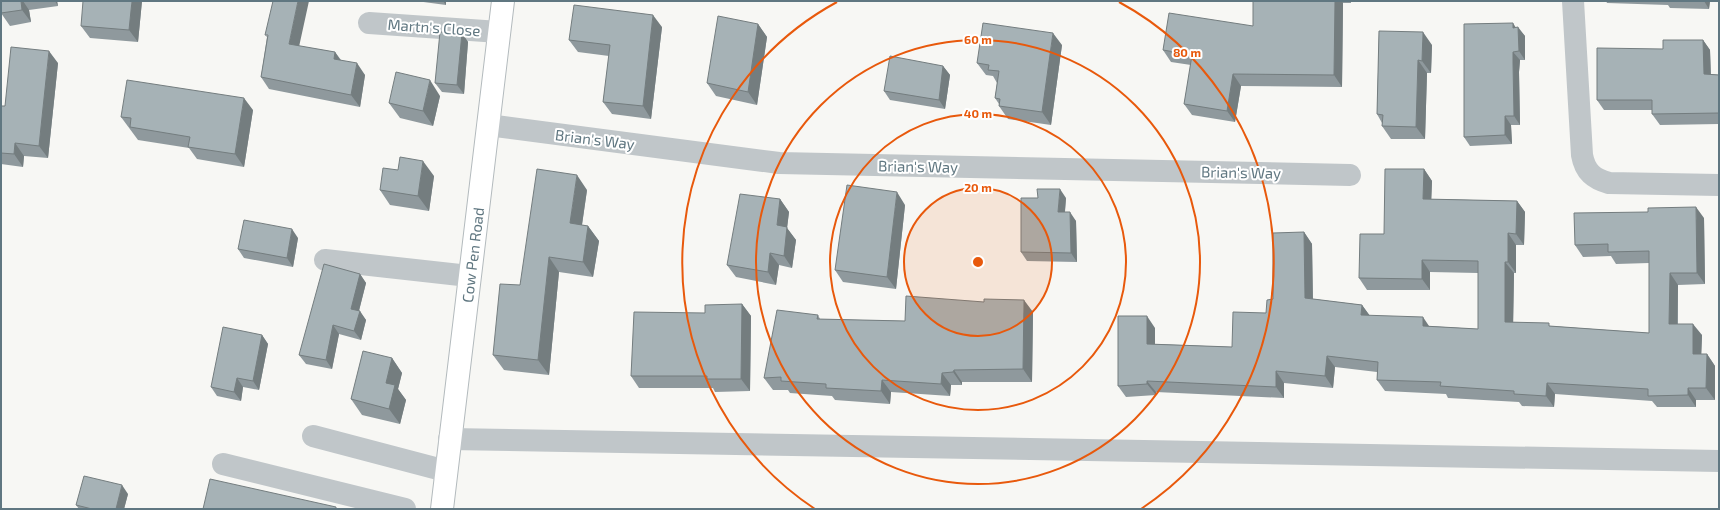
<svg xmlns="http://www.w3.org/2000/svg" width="1720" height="510" font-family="'Exo 2',sans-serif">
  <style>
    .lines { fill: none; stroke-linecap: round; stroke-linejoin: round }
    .major-casing { stroke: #b3babd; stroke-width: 24 }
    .minor { stroke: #c0c6c9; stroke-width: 22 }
    .major { stroke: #fff; stroke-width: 22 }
    .wall { fill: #8f999d }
    .shaded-wall { fill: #747d7f }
    .building { fill: #a6b2b6; stroke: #747d7f }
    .ring { fill: none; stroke: #e8590c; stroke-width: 2 }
    .labels { text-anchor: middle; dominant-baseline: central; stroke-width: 4; stroke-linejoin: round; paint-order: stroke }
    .street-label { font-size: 15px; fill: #607781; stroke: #fff }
    .centre { fill: #e8590c; stroke: #fff; stroke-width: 2 }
    .ring-label { font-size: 12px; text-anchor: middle; font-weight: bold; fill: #e8590c; stroke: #fff; stroke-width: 4; stroke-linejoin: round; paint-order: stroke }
  </style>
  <rect width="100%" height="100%" fill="#f7f7f4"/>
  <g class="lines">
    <defs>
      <g id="major">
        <path id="s1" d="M442 509 503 1"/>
      </g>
    </defs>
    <use href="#major" class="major-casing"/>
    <path class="minor" d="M1573 1 1582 155C1585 172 1594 179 1609 183L1719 185
      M369 23 499 32
      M488 125 779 163 1350 175
      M325 260 469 276
      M313 436 446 471
      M449 439 1719 461
      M223 464 405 509"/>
    <use href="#major" class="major"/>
  </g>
  <path class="wall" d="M1 1H57L58 6 29 10 31 22 10 26 1 13Z
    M142 1 138 42 90 38 81 26Z
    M416 1H446V5Z
    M1253 1H1351V3H1343L1342 87 1241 86 1235 122 1192 115 1184 104 1191 65 1171 62 1163 50 1253 26Z
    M1606 1H1710L1709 9 1670 8 1668 5 1607 3Z
    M758 24 767 37 757 105 716 96 707 83Z
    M662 27 651 119 612 114 603 102 609 56 578 52 569 40Z
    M1516 27 1525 36V60H1520L1519 72 1520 125H1511L1512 144 1470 146 1464 137Z
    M1379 31 1432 45 1431 73H1427L1425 139H1391L1382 126V123L1377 114Z
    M462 33 468 42 464 94 442 92 435 83Z
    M265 35 299 46 335 52 341 60 365 75 360 107 269 89 261 77 267 37Z
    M1703 40 1710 50 1711 74 1719 75V124L1660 125 1652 114V110H1604L1597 100 1663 49Z
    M1062 45 1051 125 1008 119 999 106V104L995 98 997 83 993 76 986 75 977 63Z
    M58 63 48 158 24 156 23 167 1 164V106H5Z
    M943 66 950 75 945 109 890 100 884 91Z
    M440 96 433 126 400 118 389 103Z
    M253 110 244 167 197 159 189 148 138 140 121 117Z
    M1424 169 1432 181 1431 199 1517 201 1525 212 1524 245H1516V273H1514L1513 322 1551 326 1649 333V263L1616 264 1611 256 1583 257 1575 245 1704 218 1705 284 1678 285V324L1702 335 1701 354H1707L1715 366V400H1696V407H1657L1652 401 1555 394 1554 407 1522 406 1519 402 1448 398 1446 394 1385 391 1377 380V372L1335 367 1333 388 1284 383V398L1156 392V395L1126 397 1118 386 1155 328V344L1232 347 1266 313 1273 299 1304 232 1312 244 1313 299 1362 305 1370 316 1429 326 1478 329V273L1430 272V290H1367L1359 278 1384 234Z
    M434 176 429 211 390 205 380 190Z
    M587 190 582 225 588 226 599 241 593 277 559 272 549 375 504 370 493 355 520 285Z
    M1066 198 1065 212 1076 221 1077 262 1027 261 1021 252Z
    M780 199 789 212 787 228 796 240 792 268 779 265 776 285 736 277 727 265Z
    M905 205 896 289 843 282 835 270Z
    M298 238 293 267 244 258 238 249Z
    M360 274 366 283 359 311 366 320 361 340 339 334 332 369 306 364 299 355Z
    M742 304 751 316 750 391 715 392 713 388H639L631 376 705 313Z
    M1033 312 1032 382H962V385H951L950 396 891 392 890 404 835 400 832 396 790 393 788 390H773L764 378 818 315 820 319 905 321Z
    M262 335 268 344 259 390 243 387 241 401 217 396 211 387Z
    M392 358 402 373 398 389 406 400 400 424 362 415 351 399Z
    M128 494 124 509H79L76 505Z"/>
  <path class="shaded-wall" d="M21 1H23L29 10 31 22 22 10Z
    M55 1H57L58 6Z
    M132 1H142L138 42 129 30Z
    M298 1H309L297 56 289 44Z
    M443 1H446V5Z
    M1335 1H1342L1343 3 1342 87 1334 75Z
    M1704 1H1710L1709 9Z
    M653 15 662 27 651 119 643 106Z
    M1513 23 1518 31V27L1525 36V60L1519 51 1513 28Z
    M758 24 767 37 757 105 748 92Z
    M1423 32 1432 45 1431 73 1422 61Z
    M462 33 468 42 464 94 457 85Z
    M1053 33 1062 45 1051 125 1042 112Z
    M1703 40 1710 50 1711 85 1704 74Z
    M49 51 58 63 48 158 39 146Z
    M335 52 343 64 334 59Z
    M1513 52 1520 60 1519 72 1520 125 1514 116 1513 63Z
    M1418 60 1427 73 1425 139 1416 127Z
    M357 63 365 75 360 107 351 95Z
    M943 66 950 75 945 109 939 100Z
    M1233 74 1241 86 1235 122 1227 111Z
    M430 80 440 96 433 126 423 111Z
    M244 98 253 110 244 167 235 154Z
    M1505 116 1511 125 1512 144 1505 135Z
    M15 143 24 156 23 167 14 154Z
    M423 161 434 176 429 211 418 196Z
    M1424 169 1432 181 1431 211 1423 199Z
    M577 175 587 190 580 238 570 223Z
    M1060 189 1066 198 1064 221 1058 212Z
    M897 192 905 205 896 289 887 277Z
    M780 199 789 212 787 228 796 240 792 268 784 256 777 225Z
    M1517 201 1525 212 1524 245 1516 234Z
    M1696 207 1704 218 1705 284 1697 273Z
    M1070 212 1076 221 1077 262 1071 253Z
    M588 226 599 241 593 277 583 262Z
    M292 229 298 238 293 267 287 258Z
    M1304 232 1312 244 1313 310 1305 298Z
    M1508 233 1516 245V273L1508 262Z
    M770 253 779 265 776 285 768 272Z
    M549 257 559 272 549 375 538 360Z
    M1422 260 1430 272V290L1422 279Z
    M1505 262 1514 273 1513 333 1505 322Z
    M1670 273 1678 285 1677 335 1669 324Z
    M360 274 366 283 357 318 351 309Z
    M1024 300 1033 312 1032 382 1023 369Z
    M742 304 751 316 750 391 741 379Z
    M1362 305 1370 316 1361 315Z
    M360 311 366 320 361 340 354 331Z
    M1147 316 1155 328V356L1147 344Z
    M1423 317 1431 329 1423 326Z
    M1693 324 1702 335 1701 365 1693 354Z
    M333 325 339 334 332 369 326 360Z
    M262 335 268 344 259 390 253 381Z
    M1707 354 1715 366V400L1706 388Z
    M1327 356 1335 367 1333 388 1325 376Z
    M392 358 402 373 398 389 406 400 400 424 389 409 386 383Z
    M954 370 962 382V385L953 372Z
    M1276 371 1284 383V398L1276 387Z
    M942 373 951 385 950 396 941 384Z
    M237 378 243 387 241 401 234 392Z
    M882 380 891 392 890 404 881 391Z
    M1147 381 1156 392V395L1147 384Z
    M1547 383 1555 394 1554 407 1546 396Z
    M1688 388 1696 400V407L1688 395Z
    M122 485 128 494 124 509H116Z"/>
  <path class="building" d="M1 1H21L22 10 1 13Z
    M83 1H132L129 30 81 26Z
    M273 1H298L289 44 335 52 334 59 357 63 351 95 261 77 268 35H265Z
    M1253 1H1335L1334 75 1233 74 1227 111 1184 104 1192 55 1163 50 1169 13 1253 26Z
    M574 5 653 15 643 106 603 102 610 45 569 40Z
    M718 16 758 24 748 92 707 83Z
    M983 23 1053 33 1042 112 999 106 1000 99 995 98 999 71 988 70 989 65 977 63Z
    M1513 23V28L1518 27 1519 51 1513 52V63L1514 116H1505V135L1464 137V24Z
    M1379 31 1423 32 1422 61 1418 60 1416 127 1382 126 1383 115 1377 114Z
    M440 32 462 33 457 85 435 83Z
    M1663 40H1703L1704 74 1719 75V113L1652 114V100H1597V48L1663 49Z
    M11 47 49 51 39 146 15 143 14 154 1 153V106H5Z
    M890 56 943 66 939 100 884 91Z
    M396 72 430 80 423 111 389 103Z
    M127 80 244 98 235 154 188 147 190 137 130 127 131 118 121 117Z
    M400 157 423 161 418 196 380 190 383 168 398 170Z
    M537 169 577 175 570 223 588 226 583 262 549 257 538 360 493 355 500 284 520 285Z
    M1385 169H1424L1423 199 1517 201 1516 234 1508 233V262H1505V322L1549 323V326L1649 333V251L1608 252V244L1575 245 1574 213 1648 212V208L1696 207 1697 273H1670L1669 324H1693V354H1707L1706 388H1688V395L1648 396V389L1547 383 1546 396 1514 394V391L1440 386 1441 382 1377 380 1378 362 1327 356 1325 376 1276 371V387L1147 381V384L1118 386V316H1147V344L1232 347 1233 312 1266 313 1267 300 1273 299V233L1304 232 1305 298 1362 305 1361 315 1423 317V326L1478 329V261L1422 260V279L1359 278 1360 234H1384Z
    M847 185 897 192 887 277 835 270Z
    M1037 189H1060L1058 212H1070L1071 253 1021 252V198H1038Z
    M740 194 780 199 777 225 787 227 784 256 770 253 768 272 727 265Z
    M244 220 292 229 287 258 238 249Z
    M324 264 360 274 351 309 360 311 354 331 333 325 326 360 299 355Z
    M906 296 984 302V299L1024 300 1023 369 954 370 953 372 942 373 941 384 882 380 881 391 826 388V384L781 381V377L764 378 777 310 818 315 817 319 905 321Z
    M742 304 741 379H707V376H631L634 312 705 313V305Z
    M223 327 262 335 253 381 237 378 234 392 211 387Z
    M363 351 392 358 386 383 395 385 389 409 351 399Z
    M84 476 122 485 116 509H92L76 505Z
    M210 479 336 507V509H203Z"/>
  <circle cx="978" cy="262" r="74" fill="#e8590c" fill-opacity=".12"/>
  <g class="ring">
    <circle cx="978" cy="262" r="74"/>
    <circle cx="978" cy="262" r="148"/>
    <circle cx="978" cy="262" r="222"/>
    <path d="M815 509A296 296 0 0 1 837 2M1119 2A296 296 0 0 1 1141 509"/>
  </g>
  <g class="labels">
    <g class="street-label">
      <text transform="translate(434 27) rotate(4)">Martn's Close</text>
      <text transform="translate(595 139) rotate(7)">Brian's Way</text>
      <text transform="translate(918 166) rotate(1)">Brian's Way</text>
      <text transform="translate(1241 172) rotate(1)">Brian's Way</text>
      <text stroke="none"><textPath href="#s1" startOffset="256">Cow Pen Road</textPath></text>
    </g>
  </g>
  <circle cx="978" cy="262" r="6" class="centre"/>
  <g class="ring-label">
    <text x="978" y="44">60 m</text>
    <text x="1187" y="57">80 m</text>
    <text x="978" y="118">40 m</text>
    <text x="978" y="192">20 m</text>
  </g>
  <rect width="1720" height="510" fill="none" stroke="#607781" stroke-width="4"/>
</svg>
